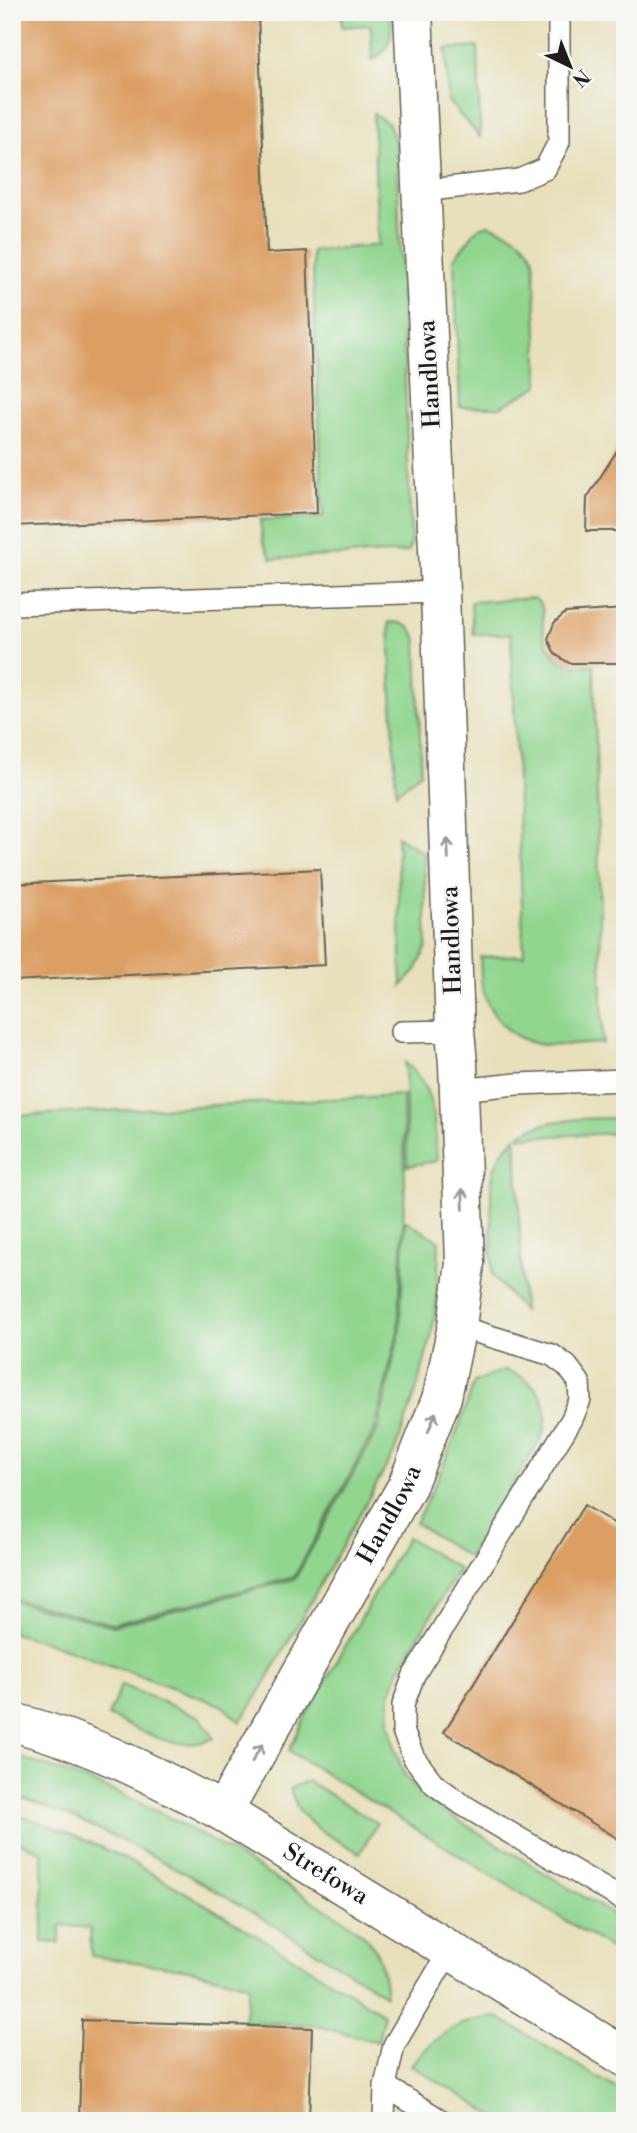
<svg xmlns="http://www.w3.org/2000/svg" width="637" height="2133" font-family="'Libre Bodoni',serif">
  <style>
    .grass { fill: #91d68f; stroke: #567956; stroke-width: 2 }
    .building { fill: #dc9f63 }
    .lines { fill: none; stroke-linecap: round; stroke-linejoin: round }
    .service-casing { stroke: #636153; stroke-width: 24 }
    .minor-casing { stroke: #636153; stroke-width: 41 }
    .tertiary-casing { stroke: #636153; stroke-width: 41 }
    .service { stroke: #fff; stroke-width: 21 }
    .minor { stroke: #fff; stroke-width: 38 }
    .tertiary { stroke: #fff; stroke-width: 38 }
    .oneway { stroke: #999 }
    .labels { text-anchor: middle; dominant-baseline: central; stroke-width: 5; stroke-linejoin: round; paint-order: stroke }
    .street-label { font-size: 24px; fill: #1c1c1c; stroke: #f6f6f2 }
  </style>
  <rect width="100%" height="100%" fill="#f6f6f2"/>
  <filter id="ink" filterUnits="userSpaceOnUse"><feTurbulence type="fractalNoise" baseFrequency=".0143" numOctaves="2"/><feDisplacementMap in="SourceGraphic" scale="14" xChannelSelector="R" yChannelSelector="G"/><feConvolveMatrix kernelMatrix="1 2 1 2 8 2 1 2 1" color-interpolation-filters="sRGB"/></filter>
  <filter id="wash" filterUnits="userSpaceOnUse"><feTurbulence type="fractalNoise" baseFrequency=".00686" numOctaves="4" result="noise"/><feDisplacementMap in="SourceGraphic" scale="28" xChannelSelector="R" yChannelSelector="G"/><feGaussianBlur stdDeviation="1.57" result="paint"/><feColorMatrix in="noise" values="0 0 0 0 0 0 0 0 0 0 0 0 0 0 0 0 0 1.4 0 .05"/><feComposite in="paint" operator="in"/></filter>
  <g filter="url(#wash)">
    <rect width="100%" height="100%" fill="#e7e0ba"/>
    <path class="grass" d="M341 12H391C392 32 392 51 372 60L371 25 342 27Z
      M478 47 480 137 448 101 446 49Z
      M373 113 389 124 396 143 411 542 408 552 272 559 263 543 260 520 323 517 312 251 378 245Z
      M489 225C509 232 526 238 534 259L539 386 500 407H460L454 259 478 228Z
      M534 598C546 607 542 614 543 628 544 643 555 663 571 665 578 666 586 665 594 665L603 1043C585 1044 566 1046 548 1045 516 1044 491 1020 483 990 480 980 481 968 480 957L524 955 511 634H473L471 602Z
      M389 622C403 622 411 625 417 639L421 772 396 793Z
      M397 836 424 853 427 947 416 970 402 986Z
      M405 1062C437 1090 434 1121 437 1161L407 1166Z
      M403 1095 405 1184 398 1331 375 1429 294 1577 113 1624 14 1599 12 1546V1116Z
      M625 1118V1133L520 1137V1134C552 1116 589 1119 625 1118Z
      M516 1137 523 1311 492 1275 491 1188 494 1170 501 1153Z
      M405 1220 439 1241 437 1298 431 1338 415 1395 395 1451 259 1694 240 1722 221 1705 40 1640 12 1633V1601L113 1626 295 1579 378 1429 400 1330Z
      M505 1370C537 1380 555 1404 542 1437L468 1557 415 1523C441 1476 458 1433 474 1382Z
      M407 1537 459 1569 402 1664 390 1695 389 1723 395 1749 404 1774 421 1794 440 1809 625 1922V1957L289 1751 303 1721Z
      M121 1685 200 1717 214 1738C178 1755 141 1730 108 1716Z
      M12 1755C49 1767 87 1779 123 1795 196 1828 264 1873 333 1913 375 1940 380 1947 386 1995 305 1945 225 1893 141 1850 98 1829 58 1809 12 1795Z
      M308 1781 377 1823 360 1853C341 1842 316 1831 302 1814 296 1807 293 1797 290 1788Z
      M12 1813C93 1837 166 1880 238 1924 287 1954 335 1984 384 2014L378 2042 314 2025 244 2022 249 1985 190 1970 91 1956 90 1928 61 1925 59 1943 43 1942 42 1851 12 1840Z
      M498 2017 625 2094V2121H503L411 2065C437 2035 457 2019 498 2017Z"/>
    <g id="blocks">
      <path class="building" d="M12 12H258L267 253 307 251 317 513 12 526Z
        M625 438V531H586L587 498Z
        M625 609V663H569L555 654 548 639 554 623 565 613Z
        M320 869 325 965 12 981V884Z
        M584 1505 625 1530V1843L444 1732Z
        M82 2020 312 2028 309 2121H79Z"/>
    </g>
  </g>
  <g filter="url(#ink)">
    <use href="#blocks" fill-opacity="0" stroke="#636153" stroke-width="2"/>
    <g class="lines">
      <defs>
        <path id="service" d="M421 191 519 180 545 169 559 142V12
          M12 604 440 592
          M401 1032 455 1031
          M459 1090 517 1084 625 1080
          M457 1326 552 1355 567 1366 579 1382 580 1400 572 1419 414 1675 403 1705V1731L414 1758 434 1784 463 1805 625 1901
          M385 2086 442 2121
          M384 2121 385 2086 394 2045 450 1950"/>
        <g id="minor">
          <path id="s1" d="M223 1812 407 1486 442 1397 457 1326 465 1263 458 1064 455 1031 440 592 413 12"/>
        </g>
        <g id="tertiary">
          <path id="s2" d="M12 1722C87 1741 156 1776 223 1812L625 2057"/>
        </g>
      </defs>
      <use href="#service" class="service-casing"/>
      <use href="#minor" class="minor-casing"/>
      <use href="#tertiary" class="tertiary-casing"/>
      <use href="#service" class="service"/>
      <use href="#minor" class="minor"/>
      <use href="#tertiary" class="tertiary"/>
    </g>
    <defs><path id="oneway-shaft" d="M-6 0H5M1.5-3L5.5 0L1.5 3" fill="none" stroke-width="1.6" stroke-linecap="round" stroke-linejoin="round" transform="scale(1.75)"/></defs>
    <g class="oneway">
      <use href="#oneway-shaft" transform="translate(448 849) rotate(-92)"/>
      <use href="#oneway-shaft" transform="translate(463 1199) rotate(-92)"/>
      <use href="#oneway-shaft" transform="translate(432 1422) rotate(-69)"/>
      <use href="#oneway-shaft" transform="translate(257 1753) rotate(-60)"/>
    </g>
  </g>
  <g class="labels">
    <g class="street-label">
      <text transform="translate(430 374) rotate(-93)">Handlowa</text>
      <text transform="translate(452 940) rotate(-92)">Handlowa</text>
      <text stroke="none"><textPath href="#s1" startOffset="341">Handlowa</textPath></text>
      <text stroke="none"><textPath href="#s2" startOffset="350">Strefowa</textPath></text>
    </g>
  </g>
  <rect width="637" height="2133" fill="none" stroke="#f6f6f2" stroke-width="42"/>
  <g transform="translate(570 66) rotate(137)" stroke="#f6f6f2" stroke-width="5" paint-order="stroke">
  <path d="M0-5L12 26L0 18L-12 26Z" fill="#1c1c1c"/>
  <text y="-10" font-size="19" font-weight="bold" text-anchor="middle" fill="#1c1c1c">N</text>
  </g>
</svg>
